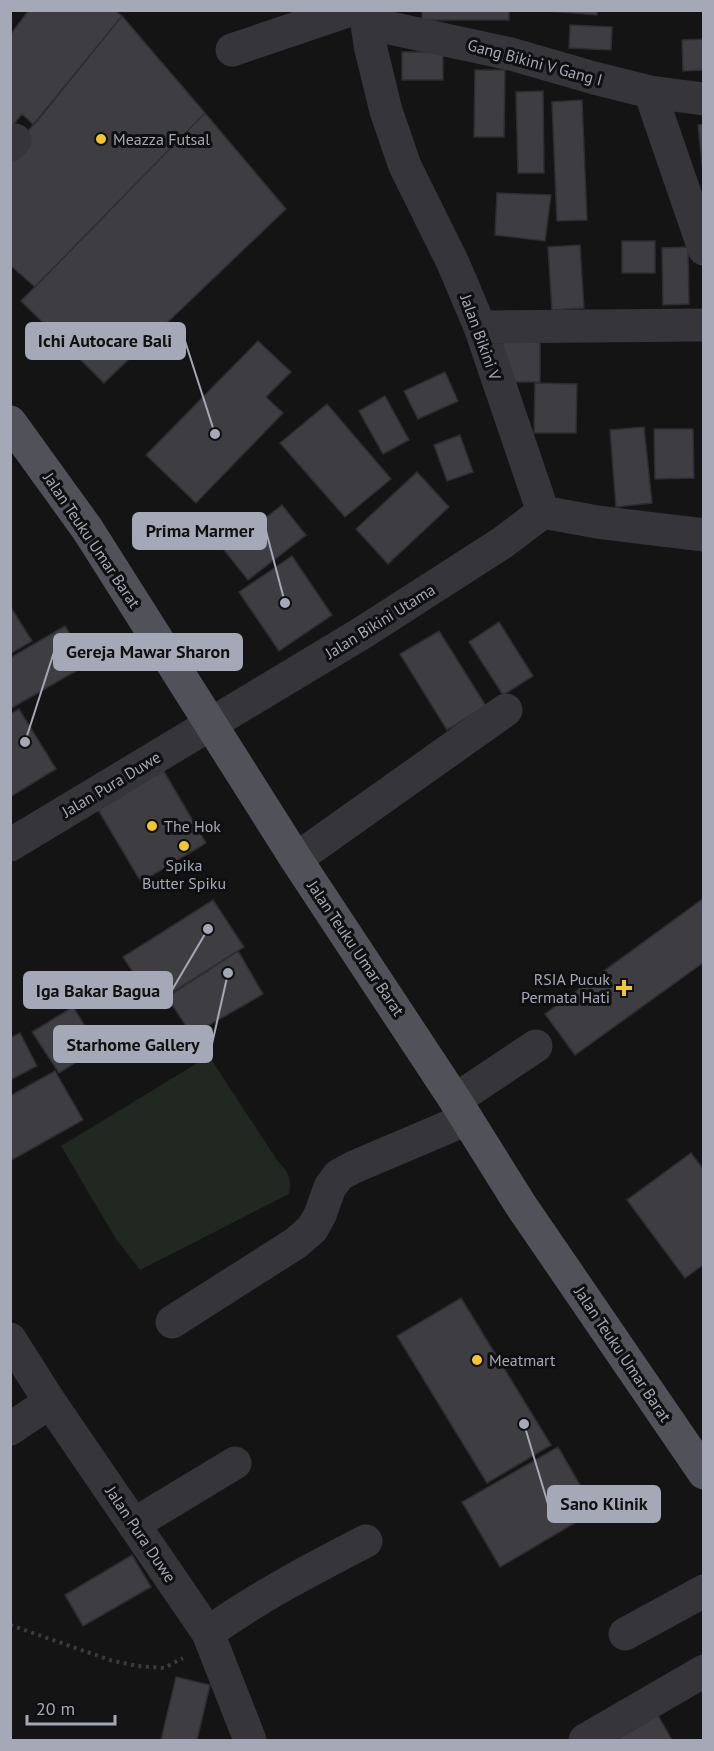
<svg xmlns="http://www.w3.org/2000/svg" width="714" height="1751" font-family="'PT Sans',sans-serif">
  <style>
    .green { fill: #202821 }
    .building { fill: #3e3e42; stroke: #2e2e31; stroke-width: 1.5 }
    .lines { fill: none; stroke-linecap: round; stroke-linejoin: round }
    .path { stroke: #3b3c41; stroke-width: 4; stroke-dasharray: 3 4.5; stroke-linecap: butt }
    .minor { stroke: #35353a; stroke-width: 33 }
    .major { stroke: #515159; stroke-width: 33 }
    .poi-dot { fill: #f2c62f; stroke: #0f0f10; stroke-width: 2 }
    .labels { text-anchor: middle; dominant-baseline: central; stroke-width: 6; stroke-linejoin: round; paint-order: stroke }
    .street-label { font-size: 16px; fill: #a5a8b6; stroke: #0f0f10 }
    .poi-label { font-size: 16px; fill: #a5a8b6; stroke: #0f0f10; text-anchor: start }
    .leader { fill: none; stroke: #a5a8b6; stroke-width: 2 }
    .callout-dot { fill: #a5a8b6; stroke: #0f0f10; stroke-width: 2 }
    .callout { fill: #a5a8b6; stroke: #a5a8b6; stroke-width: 2 }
    .callout-label { font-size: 18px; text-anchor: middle; font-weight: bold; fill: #111 }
  </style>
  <rect width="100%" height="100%" fill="#141415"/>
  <path class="green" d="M209 1056 277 1160C288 1172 292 1177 289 1194L140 1270 116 1239 61 1146Z"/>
  <path class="building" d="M29 10H114L122 16 34 125 22 114 10 129V35Z
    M422 10H509V20H422Z
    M537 10H597V15Z
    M122 16 205 113 35 287 10 265V153Z
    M570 25 612 27 611 50 569 48Z
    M704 39V70L683 71 682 40Z
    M402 52H443V80H402Z
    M475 70H505L504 137H474Z
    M543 91 544 173H518L516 92Z
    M582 100 587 220 557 221 552 102Z
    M205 113 286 209 104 383 21 301Z
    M704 124V172H703L698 125Z
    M497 193 551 195 545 241 495 235Z
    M622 241H655V273H622Z
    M580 245 584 308 552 310 548 247Z
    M688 247 689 304 663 305 662 248Z
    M503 337H540V382H503Z
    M258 341 291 372 266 397 283 413 196 503 146 455Z
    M445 372 458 401 418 419 404 391Z
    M535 383 577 384 576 433H534Z
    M385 396 409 440 383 454 359 411Z
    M327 404 391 479 345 517 280 443Z
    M644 427 652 503 616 507 610 430Z
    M654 429H693L694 478 655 479Z
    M460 435 473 472 447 481 434 445Z
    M417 472 449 507 388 564 356 529Z
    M282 505 306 535 248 580 224 550Z
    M292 556 332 615 279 651 239 592Z
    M10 606 32 641 10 654Z
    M499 622 533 676 503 695 469 642Z
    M65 626 88 664 10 709V658Z
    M439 631 486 706 447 730 400 654Z
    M19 709 56 769 10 797V714Z
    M163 770 206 843 141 882 97 808Z
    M704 898V962L575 1055 545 1014Z
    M213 900 244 947 154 1004 123 957Z
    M238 951 263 994 192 1035 167 997Z
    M73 1007 99 1048 59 1073 32 1032Z
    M20 1033 37 1066 10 1080V1038Z
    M55 1071 83 1120 10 1161V1096Z
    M691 1153 704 1170V1264L685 1278 627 1200Z
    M461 1298 551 1445 487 1483 397 1336Z
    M558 1447 595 1511 500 1567 462 1502Z
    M132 1555 151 1587 83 1626 65 1595Z
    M176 1677 210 1685 197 1740H161Z
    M656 1712 672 1740H607Z"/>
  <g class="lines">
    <path class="path" d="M10 1625 110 1660 137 1666 164 1668 183 1658"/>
    <path class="minor" d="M365 10 370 45 386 111 405 166 453 263 480 327 543 512
      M367 23 511 54 594 78 650 92 704 99
      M232 50 350 10
      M650 92 704 249
      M10 145 15 140
      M480 327 704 325
      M543 512 597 522 704 535
      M10 845 362 633 502 543 543 512
      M296 859 506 710
      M455 1100 536 1046
      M172 1322 296 1243 312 1229 320 1215 330 1187 339 1175 354 1167 467 1119
      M10 1339 50 1402 208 1633 250 1740
      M10 1429 50 1402
      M134 1524 235 1463
      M208 1633C258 1597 312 1569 366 1541
      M625 1634 704 1591
      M585 1740 704 1671"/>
    <path class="major" d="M10 422 88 530 296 859 455 1100 520 1204 704 1473"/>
  </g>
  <g class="poi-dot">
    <circle cx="101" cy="139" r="6"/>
    <circle cx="152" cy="826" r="6"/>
    <circle cx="184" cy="846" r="6"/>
    <path d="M621 979h6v6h6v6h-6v6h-6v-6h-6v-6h6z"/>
    <circle cx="477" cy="1360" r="6"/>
  </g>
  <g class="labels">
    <g class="street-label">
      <text transform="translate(535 62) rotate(15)">Gang Bikini V Gang I</text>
      <text transform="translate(481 337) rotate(70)">Jalan Bikini V</text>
      <text transform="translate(92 540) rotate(56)">Jalan Teuku Umar Barat</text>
      <text transform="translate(380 621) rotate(-32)">Jalan Bikini Utama</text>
      <text transform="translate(111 784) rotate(-31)">Jalan Pura Duwe</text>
      <text transform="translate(356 948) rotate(56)">Jalan Teuku Umar Barat</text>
      <text transform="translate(623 1354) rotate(56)">Jalan Teuku Umar Barat</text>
      <text transform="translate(141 1534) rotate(56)">Jalan Pura Duwe</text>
    </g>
    <g class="poi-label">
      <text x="113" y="139">Meazza Futsal</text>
      <text x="164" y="826">The Hok</text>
      <text x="184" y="865" text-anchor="middle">Spika<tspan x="184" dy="18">Butter Spiku</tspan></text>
      <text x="610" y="979" text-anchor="end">RSIA Pucuk<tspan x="610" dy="18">Permata Hati</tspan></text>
      <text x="489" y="1360">Meatmart</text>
    </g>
  </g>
  <path class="leader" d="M215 434L185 341M285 603L266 531M25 742L54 652M208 929L172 990M228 973L212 1044M524 1424L548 1504"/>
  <g class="callout-dot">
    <circle cx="215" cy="434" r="6"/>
    <circle cx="285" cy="603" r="6"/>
    <circle cx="25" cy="742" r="6"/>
    <circle cx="208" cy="929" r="6"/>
    <circle cx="228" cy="973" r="6"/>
    <circle cx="524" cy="1424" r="6"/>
  </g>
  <g class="callout">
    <rect x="26" y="323" width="159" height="36" rx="6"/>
    <rect x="133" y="513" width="133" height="36" rx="6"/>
    <rect x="54" y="634" width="188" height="36" rx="6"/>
    <rect x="24" y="972" width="148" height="36" rx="6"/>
    <rect x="54" y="1026" width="158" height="36" rx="6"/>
    <rect x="548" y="1486" width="112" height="36" rx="6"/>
  </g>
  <g class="callout-label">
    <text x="105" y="347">Ichi Autocare Bali</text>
    <text x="200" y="537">Prima Marmer</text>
    <text x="148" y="658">Gereja Mawar Sharon</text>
    <text x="98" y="997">Iga Bakar Bagua</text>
    <text x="133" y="1051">Starhome Gallery</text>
    <text x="604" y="1510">Sano Klinik</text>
  </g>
  <rect width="714" height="1751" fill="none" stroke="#a5a8b6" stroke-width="24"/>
  <path d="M27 1715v9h88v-9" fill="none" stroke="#a5a8b6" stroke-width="3"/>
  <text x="36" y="1715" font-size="18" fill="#a5a8b6" stroke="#0f0f10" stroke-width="4.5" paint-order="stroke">20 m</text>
</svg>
